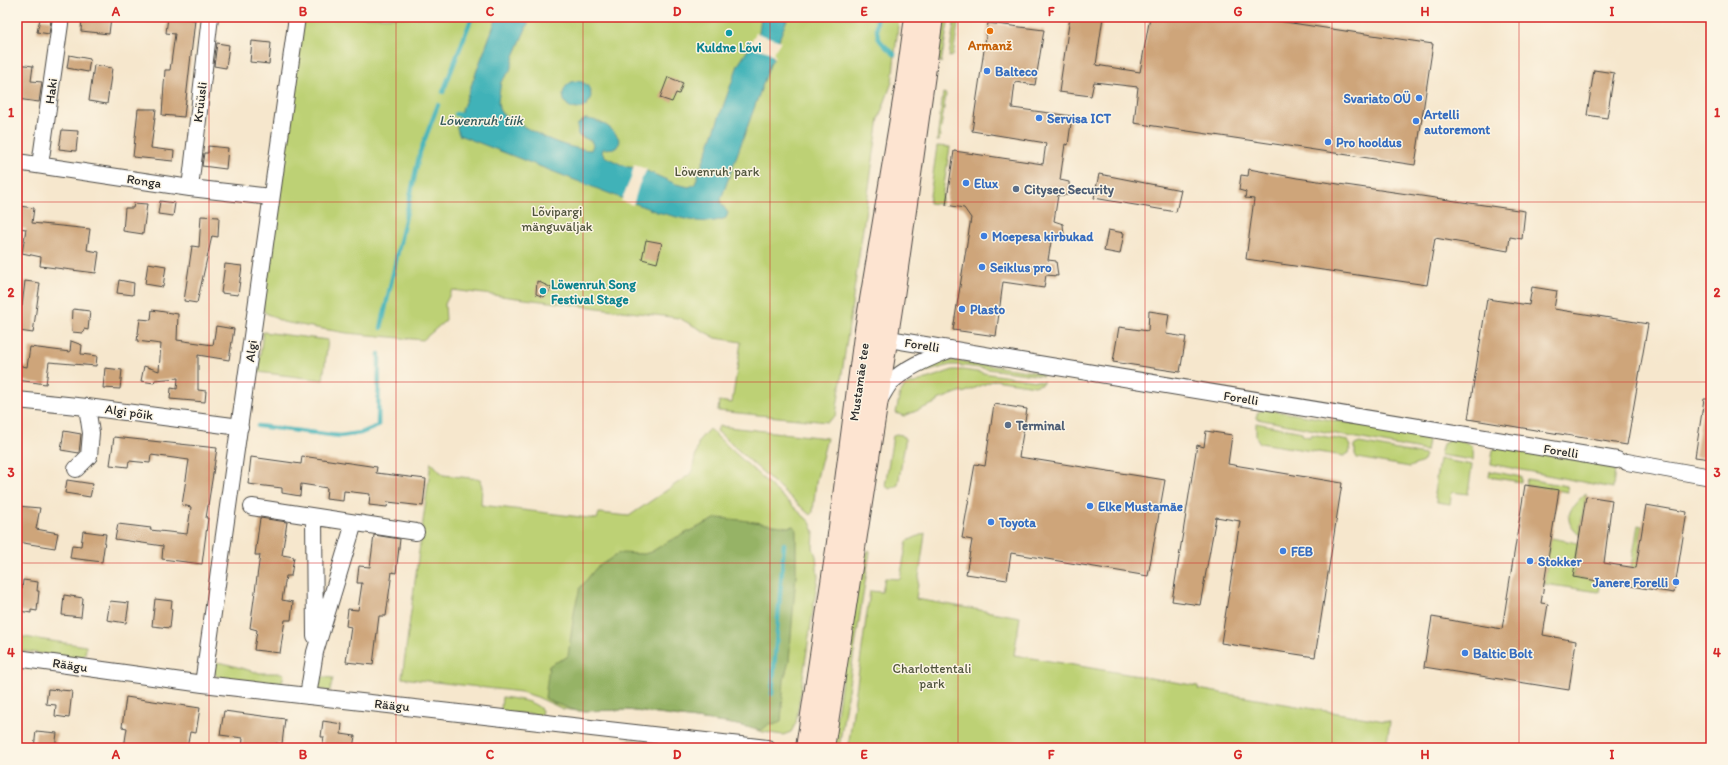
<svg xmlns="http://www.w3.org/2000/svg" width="1728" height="765" font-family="Itim,sans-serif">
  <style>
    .green { fill: #bdd174; stroke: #747e50 }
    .forest { fill: #96b366; stroke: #606f48 }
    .water { fill: #41b2b8; stroke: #366e72 }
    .pier { fill: #f6e7cd }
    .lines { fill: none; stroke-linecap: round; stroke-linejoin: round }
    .stream { stroke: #41b2b8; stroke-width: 4.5 }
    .building { fill: #cea57a }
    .street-casing { stroke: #494743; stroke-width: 18 }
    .secondary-casing { stroke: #494743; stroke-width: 24 }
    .street { stroke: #fff; stroke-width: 16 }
    .secondary { stroke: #fde4d1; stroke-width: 22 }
    .grid { fill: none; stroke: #d62828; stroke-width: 1; stroke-opacity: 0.55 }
    .food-dot { fill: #e8710a; stroke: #fcf5e5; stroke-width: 1.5 }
    .culture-dot { fill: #0f9aa8; stroke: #fcf5e5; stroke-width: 1.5 }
    .shop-dot { fill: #3f7fe0; stroke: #fcf5e5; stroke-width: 1.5 }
    .service-dot { fill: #5c6f8a; stroke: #fcf5e5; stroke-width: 1.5 }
    .labels { text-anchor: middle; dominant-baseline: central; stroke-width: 3; stroke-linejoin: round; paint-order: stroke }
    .food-label { font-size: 13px; font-weight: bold; fill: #c56008; stroke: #fcf5e5 }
    .culture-label { font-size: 13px; font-weight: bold; fill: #0d838f; stroke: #fcf5e5 }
    .shop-label { font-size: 13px; font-weight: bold; fill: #366cbe; stroke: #fcf5e5; text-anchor: start }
    .street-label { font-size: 13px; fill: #2b2b2b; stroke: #fcf5e5 }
    .park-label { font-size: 13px; fill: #50543d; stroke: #fcf5e5 }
    .service-label { font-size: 13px; font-weight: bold; fill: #4e5e75; stroke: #fcf5e5; text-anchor: start }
    .water-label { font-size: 14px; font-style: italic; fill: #335a5c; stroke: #fcf5e5 }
    .neatline { fill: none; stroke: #d62828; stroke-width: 1.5 }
    .grid-label { font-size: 13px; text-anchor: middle; font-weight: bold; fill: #d62828 }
  </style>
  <rect width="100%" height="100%" fill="#fcf5e5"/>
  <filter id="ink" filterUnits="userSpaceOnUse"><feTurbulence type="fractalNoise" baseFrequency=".025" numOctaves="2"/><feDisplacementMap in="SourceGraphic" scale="8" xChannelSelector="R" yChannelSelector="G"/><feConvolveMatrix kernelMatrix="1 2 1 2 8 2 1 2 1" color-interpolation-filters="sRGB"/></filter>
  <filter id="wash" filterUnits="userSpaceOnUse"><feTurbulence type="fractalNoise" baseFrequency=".012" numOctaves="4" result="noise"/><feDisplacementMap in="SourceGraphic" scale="16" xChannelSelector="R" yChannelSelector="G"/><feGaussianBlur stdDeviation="0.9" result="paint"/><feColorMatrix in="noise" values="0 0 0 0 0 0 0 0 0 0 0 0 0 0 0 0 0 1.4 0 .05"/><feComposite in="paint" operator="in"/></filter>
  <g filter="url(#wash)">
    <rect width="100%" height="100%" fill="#f6e7cd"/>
    <path class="green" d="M302 17H899L892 82 879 118 836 415 828 422 718 411 719 401 732 403 741 342 716 338 679 318 452 290 445 304 446 320 423 340 347 333 317 328 283 322 264 312 263 302Z
      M942 17H949L941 63 937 58Z
      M955 17H959L953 56 949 57Z
      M943 93 946 94 939 141H937Z
      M937 146 950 147 941 204 929 203Z
      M263 332 328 340 323 380 258 372Z
      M946 361H959L1041 373 1043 376 956 365H950L908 377 934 364Z
      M953 370H963L1044 382 1041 384 1035 386 995 380 963 393 962 391 938 400V402L904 416 896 413 900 393 905 386Z
      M1264 409 1423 435 1428 441 1426 451 1257 419V413Z
      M1256 423 1302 432V435L1310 437 1311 434 1348 441 1351 446 1349 453 1344 456 1260 443 1256 437Z
      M719 426 827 438 816 482 813 512 810 515 717 431Z
      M709 429 810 522 814 532 813 548 816 556 818 577 796 723 791 732 783 735 763 732 740 725 628 710 577 711 563 709 537 697 521 692 402 678 431 462 443 475 480 479 482 487 481 505 597 519 599 513 629 516 689 475 692 471 699 440Z
      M896 434 902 435 905 439V443L898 485 890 489 885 486 893 436Z
      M1451 439C1467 442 1475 441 1473 460L1440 455 1443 444Z
      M1359 443 1425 455 1423 462 1410 467 1357 458 1355 454V446Z
      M1497 447 1611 465 1615 469 1613 488 1491 464 1493 450Z
      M1439 459 1472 465 1468 494 1452 492 1450 504 1437 502 1434 494Z
      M1490 471 1521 477V482L1489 477Z
      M1527 479 1567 486 1568 492 1525 485Z
      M1586 493V496L1579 535C1560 518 1571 507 1586 493Z
      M1638 525 1642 526 1636 568 1631 567Z
      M925 533 916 599 1020 617 1014 655 1198 686V689L1390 722 1386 748H848L870 591 882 592 885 578 900 579 907 541Z
      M1551 538 1578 543 1573 577 1601 581 1599 592 1544 584Z
      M868 550 870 551 839 748H832L856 582Z
      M17 636 86 646C86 653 85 657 77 659L17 650Z
      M212 662 223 663 259 673H281L284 674 281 686 218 677 214 673Z
      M316 676 333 678 330 691 316 689Z
      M502 697C515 699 533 700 542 710L541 715 503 712 501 709Z
      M627 740 718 748H621L623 742Z"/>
    <path class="forest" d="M717 518 741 520 788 527 793 526 796 528V575L789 661 784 680 781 722 773 725 770 723 762 730 727 723 628 710 577 711 554 703 545 698 549 666C555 661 562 661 568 656L575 607 580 588 596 568 619 553 644 554 651 552 669 541Z"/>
    <path class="water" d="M497 17H531L514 56 510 71 501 82 498 101 499 109 502 114C530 130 558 148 591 150L593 145 591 141 578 135 577 125 585 119C598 119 616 128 620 142L616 148 603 149 602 153 606 157 620 164 628 167 640 168 676 184 689 187 695 184 738 65 759 33 761 17H788L778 42 771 53 774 59 771 62 721 199V203L728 213 726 218C704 227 679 217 657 212L459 135 457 128 460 115Z
      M563 95a14 14 0 1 1 28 0a14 14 0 1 1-28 0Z"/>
    <path class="pier" d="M756 33 781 41 773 53 776 57 775 58 769 52 748 46Z
      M634 165 647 169 639 185 633 205 621 201 631 178Z"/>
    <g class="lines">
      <path class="stream" d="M877 17C876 39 877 40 894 54
        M443 92 472 17
        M456 114 460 115
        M381 328 420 152 438 105
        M258 426 340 436 361 433 378 426 379 354
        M772 694 784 544"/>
    </g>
    <g id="blocks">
      <path class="building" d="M82 17H111L109 34 81 31Z
        M168 17 195 20 184 117 162 115 165 70H170L175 34 166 33Z
        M1070 17H1103L1096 65 1140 72 1150 17H1251L1433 44 1415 165 1134 123 1138 87 1094 82 1091 96 1059 92Z
        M40 19 51 20 49 34 37 32Z
        M988 23 1044 30 1035 85 1015 82 1012 108 1072 116 1068 145 1065 144 1060 180 1069 182 1070 195H1058L1054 221 1063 224 1064 237 1052 236 1048 260 1056 261 1058 276 1046 275 1044 288 1003 282 996 336 953 330 971 218 964 208 946 205 954 151 1043 164 1046 143 972 131Z
        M252 41 271 43 269 64 250 62Z
        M217 43 229 45 226 68 214 66Z
        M69 55 90 59 88 72 67 68Z
        M17 64 33 66 31 81 42 82 39 102 17 99Z
        M94 65 112 68 107 104 89 101Z
        M1594 70 1614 73 1607 118 1587 115Z
        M668 77 683 83 679 94 676 93 672 102 660 98Z
        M138 109H156L151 148 174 151 173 161 133 157Z
        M62 130 78 131 76 151 59 149Z
        M208 146 228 148 226 169 202 166 204 153H208Z
        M1249 169 1297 178 1525 211 1522 239 1510 237 1508 251 1435 238 1427 285 1246 259 1254 199 1245 198 1246 192 1239 190 1241 175 1248 176Z
        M1099 174 1181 190 1176 212 1094 198Z
        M160 201 175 203 173 216 158 214Z
        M134 203 147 204 143 234 123 231 125 208H133Z
        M19 206 34 208 32 223 90 229 87 250 99 252 96 273 40 266 41 257 22 253 26 229 19 228V225H17Z
        M201 216 219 217 218 237 212 236 197 303 184 301 192 246 199 247Z
        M1108 230 1124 233 1120 254 1104 251Z
        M646 240 662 243 657 263 642 259Z
        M148 263 166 266 163 287 145 284Z
        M225 264 242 266 238 295 221 293Z
        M119 280 134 283 133 295 117 293Z
        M25 281 40 283 33 333 19 331 20 320H17V305L22 306Z
        M537 281 552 288 544 297 536 294Z
        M1532 287 1557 291 1554 309 1648 324 1627 445 1468 419 1487 299 1529 305Z
        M73 309 90 311 88 330 84 329 83 333 72 332Z
        M152 310 178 314 177 340 213 345 216 326 234 329 229 360 198 355V390L206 391 205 402 170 399 171 388 177 389 178 378 155 380 154 383 141 381 144 366 159 371 161 344 137 341 140 319 151 320Z
        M1149 311 1169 314 1166 334 1186 337 1180 372 1113 362 1119 327 1148 331Z
        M71 341 82 345 81 354 97 356 96 366 49 362 46 384 17 380V365L27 367 30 347 70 352Z
        M105 368 122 370 120 389 103 388Z
        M1704 399H1711V459L1695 457Z
        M994 404 1027 409 1019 457 1165 480 1148 576 1011 553 1007 580 966 574 972 540 962 538 975 464 985 466Z
        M64 431 81 434 79 453 61 450Z
        M1206 431 1232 435 1228 464 1342 483 1315 657 1221 643 1240 521 1216 517 1200 605 1172 601 1197 445 1204 447Z
        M114 437 217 448 207 512 206 518H208L202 564 162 559 163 546 115 539 118 524 151 528 150 530 187 534 191 507 182 505 189 460 151 455 150 463 129 461 128 467 110 465Z
        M302 456 377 467 376 473 426 479 423 506 388 502 387 507 369 505 370 494 344 491 343 501 326 499 327 488 301 484 300 496 282 493V488L248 484 251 457 301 464Z
        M67 480 93 484 90 497 65 493Z
        M1525 485 1559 490 1541 603 1548 604 1543 635 1576 641 1569 690 1424 667 1432 617 1502 629Z
        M1586 496 1612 500 1604 563 1636 568 1646 505 1687 512 1674 593 1573 577Z
        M17 506 40 508 36 529 58 533 55 548 17 542Z
        M260 518 287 522 282 555 294 557 291 576H286L282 600 293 602 291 620H285L280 653 254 650 257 630 250 628 260 555H255Z
        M83 531 106 534 102 562 70 558 72 545 81 546Z
        M374 535 400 539 396 573 392 572 386 616H379L373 665 346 662 351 627 346 626 348 609 358 610 362 583H357L359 566 370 567Z
        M23 580 38 582 37 591H39L37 611 31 610V613L20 611V609H17L19 588 22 589Z
        M64 595 83 598 81 617 62 615Z
        M155 599 172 601 171 609H172L170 628 152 626Z
        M110 601 129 603 126 623 107 620Z
        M48 689 72 691 69 718 55 716 56 705 46 704Z
        M126 697 200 708 196 733 190 732 187 748H124L127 728 122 727Z
        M224 711 285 719 282 744 276 743 275 748H242L243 738 220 735Z
        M323 721 342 724 341 734 355 736 353 748H322L324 737H321Z
        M36 731 57 733 55 748H34Z"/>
    </g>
  </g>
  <g filter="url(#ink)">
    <use href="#blocks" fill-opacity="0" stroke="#494743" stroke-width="1"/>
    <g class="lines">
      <defs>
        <path id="street" d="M17 162 190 188 271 197
          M40 165 61 17
          M190 188 210 17
          M877 337 1617 460
          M17 400 87 407 240 427
          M879 400C883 395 886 387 891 382 908 366 930 358 951 349
          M1627 462 1711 477
          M76 469 89 456 91 433 87 407
          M252 507 416 532
          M314 517 315 636
          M17 658 203 684 767 748
          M203 684 297 17
          M308 696 315 652 354 523"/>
        <path id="secondary" d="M807 748 837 550 865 336 907 83 916 17
          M823 748 893 296 932 17"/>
      </defs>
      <use href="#street" class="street-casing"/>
      <use href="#secondary" class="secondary-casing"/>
      <use href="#street" class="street"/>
      <use href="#secondary" class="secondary"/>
    </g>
  </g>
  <path class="grid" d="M209 17V748M396 17V748M583 17V748M770 17V748M958 17V748M1145 17V748M1332 17V748M1519 17V748M17 202H1711M17 382H1711M17 563H1711"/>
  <circle class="food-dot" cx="990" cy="31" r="4"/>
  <g class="culture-dot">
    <circle cx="729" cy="33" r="4"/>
    <circle cx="543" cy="291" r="4"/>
  </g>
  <g class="shop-dot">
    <circle cx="987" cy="71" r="4"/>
    <circle cx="1419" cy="98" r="4"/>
    <circle cx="1039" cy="118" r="4"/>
    <circle cx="1416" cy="121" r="4"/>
    <circle cx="1328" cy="142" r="4"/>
    <circle cx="966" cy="183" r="4"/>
    <circle cx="984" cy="236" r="4"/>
    <circle cx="982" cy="267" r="4"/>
    <circle cx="962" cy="309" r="4"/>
    <circle cx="1090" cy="506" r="4"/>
    <circle cx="991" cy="522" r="4"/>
    <circle cx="1283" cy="551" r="4"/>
    <circle cx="1530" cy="561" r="4"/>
    <circle cx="1676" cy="582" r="4"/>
    <circle cx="1465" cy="653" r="4"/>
  </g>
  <g class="service-dot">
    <circle cx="1016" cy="189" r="4"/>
    <circle cx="1008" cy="425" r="4"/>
  </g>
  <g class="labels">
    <g class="food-label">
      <text x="990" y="45">Armanž</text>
    </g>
    <g class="culture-label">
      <text x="729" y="47">Kuldne Lõvi</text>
      <text x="551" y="284" text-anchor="start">Löwenruh Song<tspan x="551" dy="15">Festival Stage</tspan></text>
    </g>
    <g class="shop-label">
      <text x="995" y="71">Balteco</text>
      <text x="1411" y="98" text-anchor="end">Svariato OÜ</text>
      <text x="1424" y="114">Artelli<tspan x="1424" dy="15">autoremont</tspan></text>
      <text x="1047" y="118">Servisa ICT</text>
      <text x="1336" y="142">Pro hooldus</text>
      <text x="974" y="183">Elux</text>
      <text x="992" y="236">Moepesa kirbukad</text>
      <text x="990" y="267">Seiklus pro</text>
      <text x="970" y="309">Plasto</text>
      <text x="1098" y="506">Elke Mustamäe</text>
      <text x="999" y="522">Toyota</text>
      <text x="1291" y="551">FEB</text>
      <text x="1538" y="561">Stokker</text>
      <text x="1668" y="582" text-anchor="end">Janere Forelli</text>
      <text x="1473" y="653">Baltic Bolt</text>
    </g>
    <g class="street-label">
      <text transform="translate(51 91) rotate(-82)">Haki</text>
      <text transform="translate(200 102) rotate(-83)">Krüüsli</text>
      <text transform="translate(144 181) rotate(8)">Ronga</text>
      <text transform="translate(922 345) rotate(9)">Forelli</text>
      <text transform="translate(251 351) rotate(-82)">Algi</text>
      <text transform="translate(859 382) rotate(-82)">Mustamäe tee</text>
      <text transform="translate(1241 398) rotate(9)">Forelli</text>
      <text transform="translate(129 412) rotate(8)">Algi põik</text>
      <text transform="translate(1561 451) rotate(9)">Forelli</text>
      <text transform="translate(70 665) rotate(8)">Räägu</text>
      <text transform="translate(392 705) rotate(6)">Räägu</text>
    </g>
    <g class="park-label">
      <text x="717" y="171">Löwenruh' park</text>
      <text x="557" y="211">Lõvipargi<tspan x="557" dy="15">mänguväljak</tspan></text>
      <text x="932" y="668">Charlottentali<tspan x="932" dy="15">park</tspan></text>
    </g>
    <g class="service-label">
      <text x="1024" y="189">Citysec Security</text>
      <text x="1016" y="425">Terminal</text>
    </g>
    <g class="water-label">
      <text x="481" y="120">Löwenruh' tiik</text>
    </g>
  </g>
  <rect width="1728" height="765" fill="none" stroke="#fcf5e5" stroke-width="44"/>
  <rect x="22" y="22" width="1684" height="721" class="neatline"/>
  <g class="grid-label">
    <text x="116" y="16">A</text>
    <text x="303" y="16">B</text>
    <text x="490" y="16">C</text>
    <text x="677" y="16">D</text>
    <text x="864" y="16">E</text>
    <text x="1051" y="16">F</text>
    <text x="1238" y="16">G</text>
    <text x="1425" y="16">H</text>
    <text x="1612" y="16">I</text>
    <text x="11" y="117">1</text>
    <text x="1717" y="117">1</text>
    <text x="11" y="297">2</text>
    <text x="1717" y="297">2</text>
    <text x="11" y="477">3</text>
    <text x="1717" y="477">3</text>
    <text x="11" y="657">4</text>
    <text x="1717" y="657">4</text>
    <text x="116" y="759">A</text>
    <text x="303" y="759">B</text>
    <text x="490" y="759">C</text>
    <text x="677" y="759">D</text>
    <text x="864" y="759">E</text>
    <text x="1051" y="759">F</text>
    <text x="1238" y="759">G</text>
    <text x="1425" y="759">H</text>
    <text x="1612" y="759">I</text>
  </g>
</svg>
